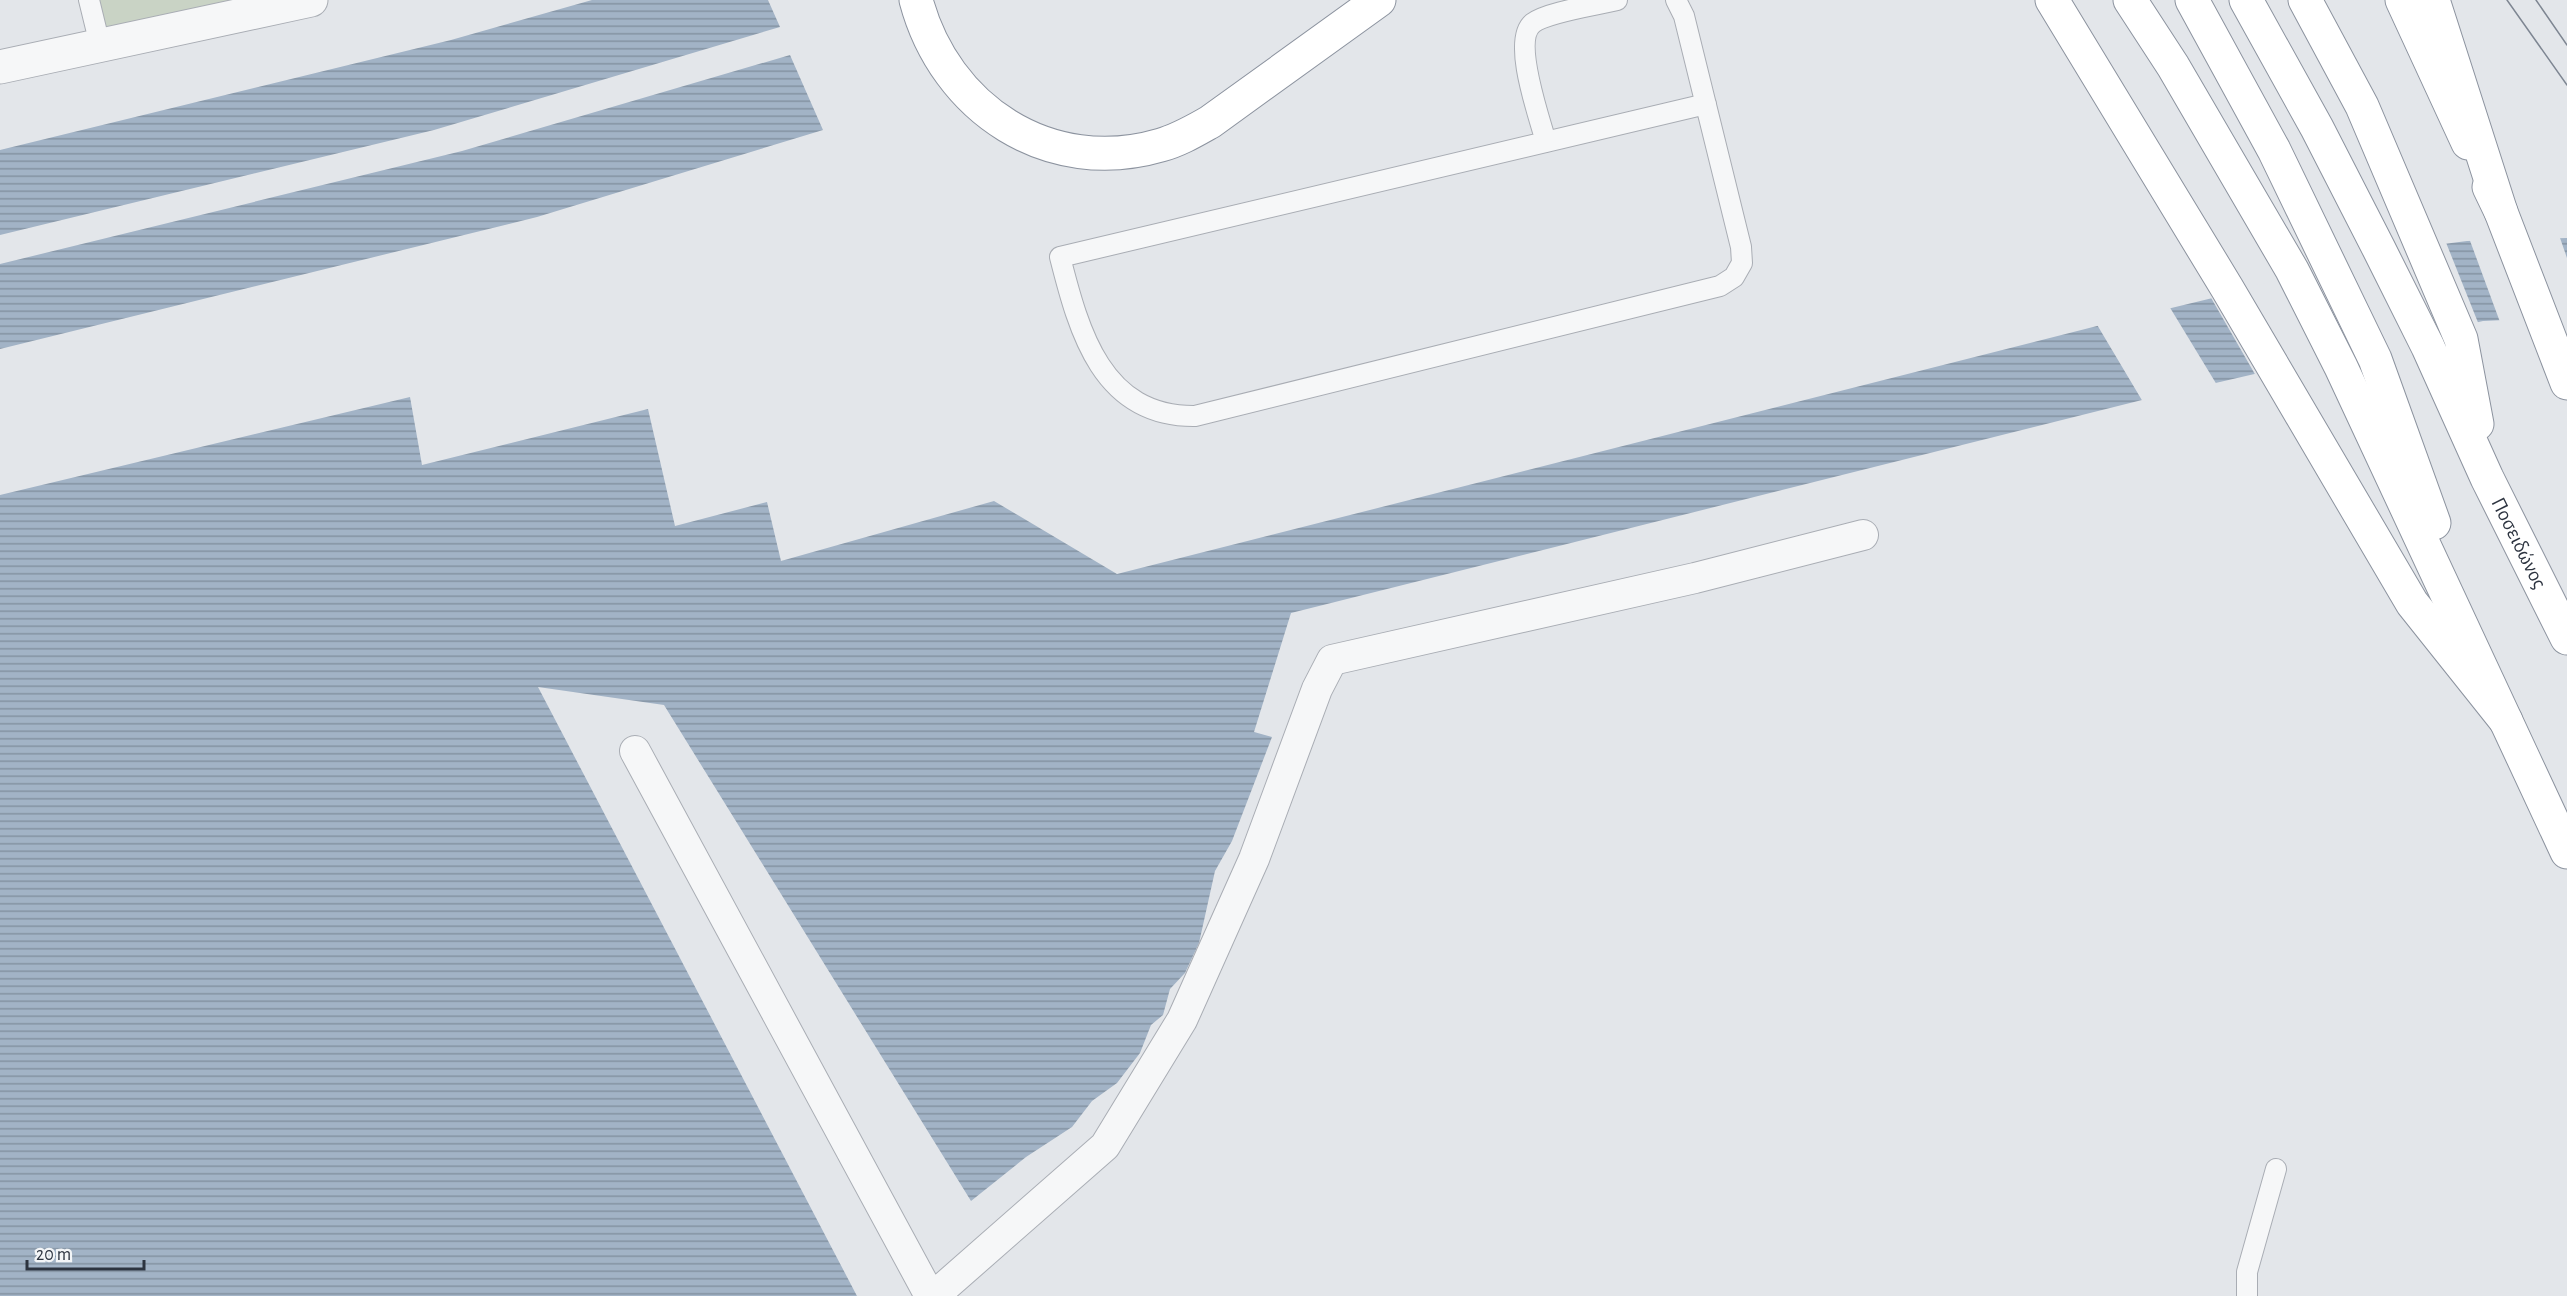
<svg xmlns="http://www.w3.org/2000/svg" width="2567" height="1296" font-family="'Alegreya Sans',sans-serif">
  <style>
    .park { fill: #c9d3c5 }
    .water { fill: url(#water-rules) }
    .pier { fill: #e3e6ea }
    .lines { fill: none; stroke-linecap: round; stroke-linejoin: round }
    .service-casing { stroke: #a9adb4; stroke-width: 22 }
    .pedestrian-casing { stroke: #a9adb4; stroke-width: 32 }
    .minor-casing { stroke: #a9adb4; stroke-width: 35 }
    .trunk-casing { stroke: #8c939f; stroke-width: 35 }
    .motorway-casing { stroke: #8c939f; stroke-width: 35 }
    .service { stroke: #f6f7f8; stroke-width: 20 }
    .pedestrian { stroke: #f6f7f8; stroke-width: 30 }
    .minor { stroke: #f6f7f8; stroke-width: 33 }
    .trunk { stroke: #fff; stroke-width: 33 }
    .motorway { stroke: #fff; stroke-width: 33 }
    .tram { stroke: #7e8692; stroke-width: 1.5 }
    .labels { text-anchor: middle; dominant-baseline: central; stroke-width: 4.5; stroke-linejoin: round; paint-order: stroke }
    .street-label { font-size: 21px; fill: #2d3440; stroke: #f3f5f7 }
  </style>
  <defs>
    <pattern id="water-rules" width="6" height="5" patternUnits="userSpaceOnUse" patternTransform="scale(1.5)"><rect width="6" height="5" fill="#a2b3c6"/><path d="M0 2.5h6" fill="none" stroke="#8492a2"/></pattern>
  </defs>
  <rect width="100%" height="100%" fill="#e3e6ea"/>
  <path class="park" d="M88 0H300L100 45Z"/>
  <path class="water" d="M592 0H768L780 27 434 130 0 235V150L451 40Z
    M790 55 823 130 537 217 0 349V264L462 151Z
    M2567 238V317L2483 321 2142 400 1291 613 1254 732 1272 737 1232 841 1215 871 1199 943 1185 973 1170 989 1163 1015 1151 1025 1140 1053 1117 1083 1092 1101 1072 1127 1026 1157 971 1201 664 705 538 687 857 1296H0V495L410 397 422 465 648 409 675 526 767 502 781 561 994 501 1117 574 2097 326 2428 246 2467 241Z"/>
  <path class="pier" d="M2559 235 2567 258V320L2500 322 2469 238Z
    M2445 240 2479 325 2256 376 2210 296Z
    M2169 306 2217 385 2143 402 2096 323Z"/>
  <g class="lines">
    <defs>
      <path id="service" d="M89 0 100 45
        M1676 0 1684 16 1741 247 1742 263 1734 277 1720 286 1195 416C1102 417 1079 332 1060 257L1706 104
        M1546 142C1540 119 1511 40 1533 23 1547 12 1597 5 1617 0
        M2247 1296V1272L2276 1169"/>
      <path id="pedestrian" d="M635 751 930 1296
        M934 1296 1105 1146 1182 1020 1254 859 1317 689 1332 660 1695 578 1863 535"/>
      <path id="minor" d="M0 67 311 0"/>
      <g id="trunk">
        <path d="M916 0C945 109 1049 178 1161 145 1179 140 1194 131 1210 122L1379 0"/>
        <path d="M2130 0 2173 66 2292 270 2341 367 2567 852"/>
        <path d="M2192 0 2274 150 2375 359 2434 523"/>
        <path id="s1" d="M2246 0 2317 128 2379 249 2428 347 2487 478 2567 638"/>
        <path d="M2305 0 2362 106 2461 339 2477 424"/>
        <path d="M2402 0 2468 143"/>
        <path d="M2489 187 2501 212 2567 383"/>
      </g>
      <path id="motorway" d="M2052 0 2227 288 2412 603 2506 721
        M2433 0 2501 212"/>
    </defs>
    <use href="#service" class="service-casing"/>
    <use href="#pedestrian" class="pedestrian-casing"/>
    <use href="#minor" class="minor-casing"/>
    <use href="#trunk" class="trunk-casing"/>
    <use href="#motorway" class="motorway-casing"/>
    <use href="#service" class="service"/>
    <use href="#pedestrian" class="pedestrian"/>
    <use href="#minor" class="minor"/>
    <use href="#trunk" class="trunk"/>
    <use href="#motorway" class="motorway"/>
    <path class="tram" d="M2507 0 2567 85
      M2536 0 2567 45"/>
  </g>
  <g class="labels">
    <g class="street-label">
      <text stroke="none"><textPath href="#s1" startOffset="608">Ποσειδώνος</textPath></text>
    </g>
  </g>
  <path d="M27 1260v9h117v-9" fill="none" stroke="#2d3440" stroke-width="3"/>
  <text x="36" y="1260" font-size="18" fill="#2d3440" stroke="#f3f5f7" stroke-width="4.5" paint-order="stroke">20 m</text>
</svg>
